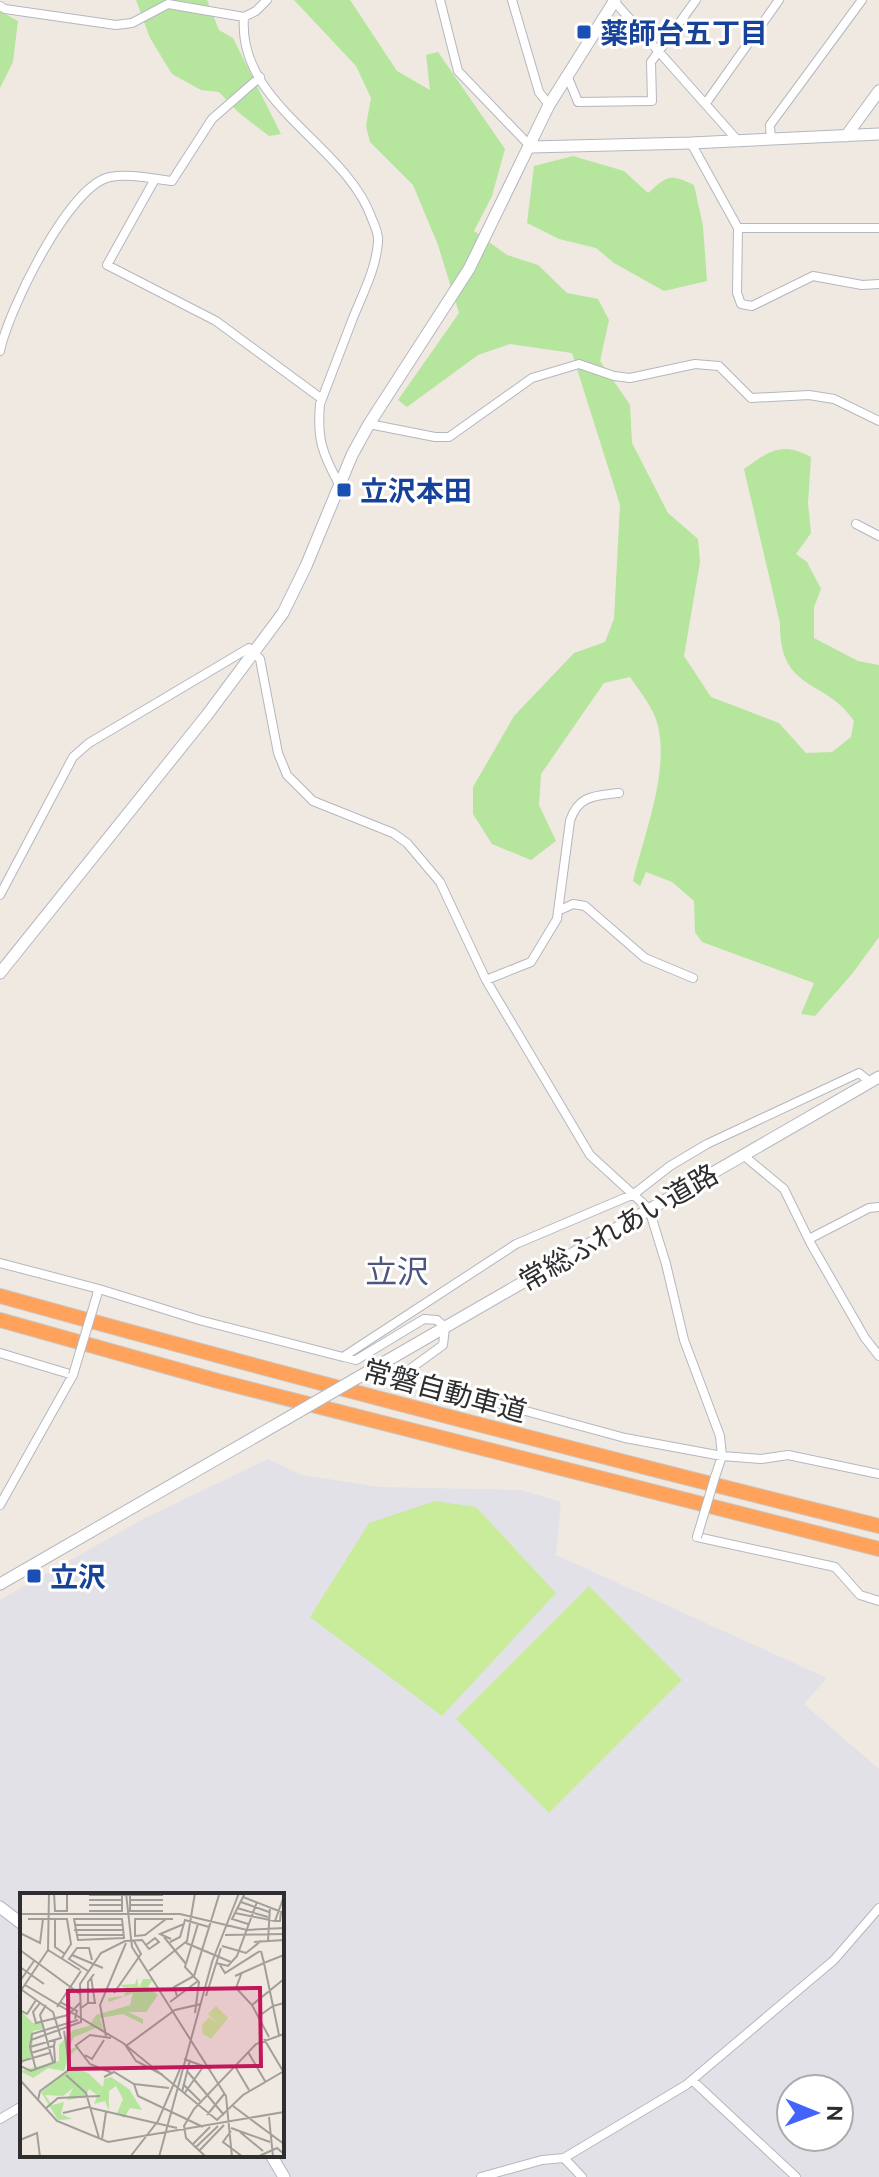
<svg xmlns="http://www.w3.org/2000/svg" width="879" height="2177" font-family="Ubuntu,'Noto Sans JP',sans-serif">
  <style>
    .industrial { fill: #e3e1e8; fill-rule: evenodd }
    .green { fill: #b6e59e }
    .pitch { fill: #c9ec9a }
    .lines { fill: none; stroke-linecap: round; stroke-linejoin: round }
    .street-casing { stroke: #b4b7c1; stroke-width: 10 }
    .secondary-casing { stroke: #b4b7c1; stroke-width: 13 }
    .highway-casing { stroke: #c9c9c9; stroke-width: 16 }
    .street { stroke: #fff; stroke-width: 8 }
    .secondary { stroke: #fff; stroke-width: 11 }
    .highway { stroke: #ffa35c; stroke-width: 14 }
    .street-bridge-casing { stroke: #b4b7c1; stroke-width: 10; stroke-linecap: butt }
    .secondary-bridge-casing { stroke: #b4b7c1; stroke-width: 13; stroke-linecap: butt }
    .street-bridge { stroke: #fff; stroke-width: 8 }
    .secondary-bridge { stroke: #fff; stroke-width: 11 }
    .transit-dot { fill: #1a4fb4; stroke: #fff; stroke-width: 3 }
    .labels { text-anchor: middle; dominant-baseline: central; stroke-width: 6; stroke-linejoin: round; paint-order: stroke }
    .transit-label { font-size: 28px; font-weight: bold; fill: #164399; stroke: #fff; text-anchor: start }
    .street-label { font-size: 28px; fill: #2e2e2e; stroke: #fff }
    .quarter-label { font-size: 32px; fill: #4d5680; stroke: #fff }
    .inset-road { fill: none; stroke: #a29e99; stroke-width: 2 }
    .view { fill: #c2185b; fill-opacity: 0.15; stroke: #c2185b; stroke-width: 4 }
    .inset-edge { fill: none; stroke: #2e2e2e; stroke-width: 4 }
  </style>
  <rect width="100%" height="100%" fill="#efe9e1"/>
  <path class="industrial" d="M268 1459 302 1475 380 1487 521 1490 561 1502 556 1555 827 1678 804 1704 879 1769V2177H0V1600L141 1520ZM22 1895H282V2155H22ZM791 2089H839V2137H791Z"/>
  <path class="green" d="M136 0H207L219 30 233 38 281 134 269 136 238 112 219 92 201 90 172 74 150 38Z
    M294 0H350L397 71 430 90 426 55 438 52 505 149 492 196 474 231 507 255 538 265 567 293 598 299 609 320 600 361 630 405 632 443 668 513 698 539 700 562 684 656 711 697 779 723 806 753 832 752 851 737 854 721C826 678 779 693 780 623L744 469C769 451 782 441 811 457L808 503 811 533 796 554 807 562 821 589 814 607V638L858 661 879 665V937L852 974 815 1016 801 1014 814 983 702 942 695 932 694 901 672 882 646 872 640 886 633 881C644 835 669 773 658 726 654 708 640 692 630 677L604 683 541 774 539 805 556 841 531 860 492 844 473 814V787L514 716 574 653 605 642 614 619 620 505 572 353 510 344 478 355 407 407 398 400 459 313 438 245 413 185 370 142 366 126 371 98 356 66Z
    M0 11 18 21 13 62 0 88Z
    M573 156 624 171 648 193C668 176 668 173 694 185L703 226 707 281 664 291 614 263 596 248 559 239 527 223 534 166Z"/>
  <path class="pitch" d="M435 1501 476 1507 556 1593 442 1716 310 1617 369 1523Z
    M589 1586 682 1680 549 1813 456 1719Z"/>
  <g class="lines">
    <defs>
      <path id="street" d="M440 0 458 71 530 146
        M512 0 539 92 549 105
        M613 0 739 142
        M0 6 5 9 116 25 132 23 168 4 244 17 256 11 267 0
        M244 17C237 105 346 144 372 219 375 226 379 234 378 242 376 269 363 293 353 318 342 346 331 375 320 404 317 439 322 453 339 484
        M565 77 569 80 578 102 652 101 651 62 696 0
        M706 103 779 0
        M771 140 770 125 862 0
        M691 143 738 228H879
        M155 179 107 265 216 321 322 399
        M738 228 737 293 741 304 752 306 813 276 862 285 879 284
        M0 351C8 311 69 185 110 177 129 173 154 179 172 181L212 119 260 77
        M369 424 435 437H449L532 378 579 364 614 376 630 378 695 364 719 366 751 398 809 395 834 399 879 421
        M856 524 879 536
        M0 895 73 757 89 743 249 648 260 659 278 753 287 775 313 801 393 833 407 843 440 882 486 980 590 1155 649 1209 666 1264 684 1340 720 1436 722 1456 715 1477
        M558 911 573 904 585 906 645 958 693 978
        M486 980 531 962 557 919 570 821C578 795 595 796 619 793
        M743 1155 784 1189 811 1244 865 1338 879 1356
        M809 1239 869 1208 879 1207
        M0 1263 99 1289 97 1294
        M99 1289 199 1320 343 1357 516 1244 634 1194 670 1166 707 1144 859 1073 870 1082
        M0 1353 73 1375 0 1505
        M344 1357 356 1360 424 1319 437 1320 445 1327 443 1345 406 1372 405 1378 625 1438 722 1456 761 1459 788 1455 879 1474
        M697 1537 835 1567 860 1595 879 1601
        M692 2080 796 2177
        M0 2119 22 2106
        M564 2158 582 2177
        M481 2177 542 2160 564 2158 686 2085 834 1960 879 1908"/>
      <path id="secondary" d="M846 136 879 91
        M531 147 691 143 879 134
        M0 973 207 715 283 613 306 566 352 455 369 424 469 269 549 105 615 0
        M357 1378 879 1077
        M0 1584 286 1419
        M0 1907 22 1924
        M271 2155 284 2177"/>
      <path id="highway" d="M0 1296C292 1377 585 1453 879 1526
        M0 1320 218 1381 879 1549"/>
    </defs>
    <use href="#street" class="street-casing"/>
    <use href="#secondary" class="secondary-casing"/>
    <use href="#highway" class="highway-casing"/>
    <use href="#street" class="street"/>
    <use href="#secondary" class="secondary"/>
    <use href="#highway" class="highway"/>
    <defs>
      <path id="street-bridge" d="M73 1375 97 1295
        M697 1537 715 1477"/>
      <path id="secondary-bridge" d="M286 1419 357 1378"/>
    </defs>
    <use href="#street-bridge" class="street-bridge-casing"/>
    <use href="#secondary-bridge" class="secondary-bridge-casing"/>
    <use href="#street-bridge" class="street-bridge"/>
    <use href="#secondary-bridge" class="secondary-bridge"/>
  </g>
  <g class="transit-dot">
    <rect x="576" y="24" width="16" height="16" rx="4"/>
    <rect x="336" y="482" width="16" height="16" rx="4"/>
    <rect x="26" y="1568" width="16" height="16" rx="4"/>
  </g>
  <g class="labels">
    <g class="transit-label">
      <text x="600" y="32">薬師台五丁目</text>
      <text x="360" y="490">立沢本田</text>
      <text x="50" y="1576">立沢</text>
    </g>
    <g class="street-label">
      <text transform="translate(618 1227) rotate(-30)">常総ふれあい道路</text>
      <text transform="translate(445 1390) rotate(15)">常磐自動車道</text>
    </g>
    <g class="quarter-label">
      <text x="397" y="1271">立沢</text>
    </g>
  </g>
  <g transform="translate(20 1893)">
    <rect width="264" height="264" fill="#efe9e1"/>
    <path d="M117 85 119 95 123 86H133L128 94 138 102 126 119H108L123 126V131L103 121 80 125 84 139 76 135 54 144 47 158 61 152 48 164 44 178 28 175 13 185 0 178 39 168V152L53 137 69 133 76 122 110 112 113 100 89 109 88 105 104 103 107 97 100 92 115 91ZM0 117 13 130 22 129 23 136 13 138 12 165 0 171ZM51 174 68 180 83 194 84 186 91 184 109 196 122 217 110 215 104 225 97 220 103 206 96 193 89 198V218L85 208 74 211 80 196 77 202 69 196 65 204 47 207 53 195 43 203 25 202 32 212 44 209 41 221 52 226 38 227 21 199Z" fill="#b6e59e"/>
    <path d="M196 113 208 125 191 146 183 141 182 132 189 124 199 132 188 121Z" fill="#c9ec9a"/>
    <path class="inset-road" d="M34 0 35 18H47V0M106 0 112 54 206 203 212 264M225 0 212 26 228 31M110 1V18H143M69 2H143M223 4 264 20M69 7H102M110 7H143M221 9 249 19M69 12H102M110 12H143M217 15 248 24M69 18H102V3M215 20 255 28H260L261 18M0 21H160L227 37 264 35M8 26H47L51 51 42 65M35 26V54L45 61M54 26H102L104 45 58 47ZM146 26 125 42 115 43V26H153M255 28 264 3M54 32H103M54 37H103M0 40 20 50 23 26M56 42H104M205 42 264 41M144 44 166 71M151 46 140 41 164 31M248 48 250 14M150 49 160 44 165 27 189 34M234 49 264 47M166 50 211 69M202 53 226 60 241 48M0 57 60 101M28 57 60 77M241 58 244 70 264 62M52 62 83 75M196 70 208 73 217 63 237 9M200 72 205 80 240 58M0 74 24 91M68 78 49 66 57 55H69L72 67M129 78 167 48 175 0M222 79 216 95 232 112 249 144M215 83 244 70 253 113 264 110M0 88 14 68M5 92 103 150 197 227 223 202 264 178M2 97 33 119 41 145 10 154M0 99 28 57 29 0M94 100 121 61 114 48M157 103 154 94 174 83 199 2M186 103 201 55M40 109 57 118 55 126M150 109 178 88M20 110 13 119 16 130 48 122 60 110M68 110H75L71 84M26 112 20 122 33 169M232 112 264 86M37 114 61 78M61 115 68 110V89L74 81M0 117 7 121 16 107M175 120 179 89 165 74 178 31M239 123 253 113 259 142M86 143 80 112 106 50M244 146 263 178M11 147 61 129 60 91 81 60 105 48 122 47 129 56 139 49 135 45 126 52M55 153 70 142 91 145M56 153 70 171 92 180M228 159 245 188M11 160 34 153 35 147M30 160 2 168 0 173 11 178 35 169 34 153M65 162 72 166 84 147M164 166 191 176M216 175 229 197M16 177 10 154 12 141 58 127M167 178 204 222M46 182 66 200 79 245M143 182 116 168 106 153 155 117 181 111M84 184 94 179 114 191 149 195M0 187 37 228 88 249 264 219M114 191 118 203 183 234M163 191 180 208M162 199 170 167M164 201 183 174M18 207 20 198 50 176 44 138M213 213 264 251M71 215 157 235M25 216 38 205 80 203M43 220 69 214M187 222 205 200M249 224 253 264M211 235 250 249M211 238 203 249 223 264M220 239 243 258M82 246 86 219M0 247 17 240 20 264M173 251 190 234M175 255 198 233M179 258 204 232M110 264 138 228 160 176M139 264 192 69 219 0M186 264 166 245 164 233 174 216 236 151 264 141M237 264 257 255 264 261"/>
    <path class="view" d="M240 95 241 173 49 176 48 98Z"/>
    <rect width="264" height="264" class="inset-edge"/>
  </g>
  <g transform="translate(815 2113) rotate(91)"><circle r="38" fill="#ffffff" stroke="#ababab" stroke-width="2"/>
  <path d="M0-6L14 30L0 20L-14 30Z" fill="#4264fb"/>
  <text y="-12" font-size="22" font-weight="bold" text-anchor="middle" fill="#2e2e2e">N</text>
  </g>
</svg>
